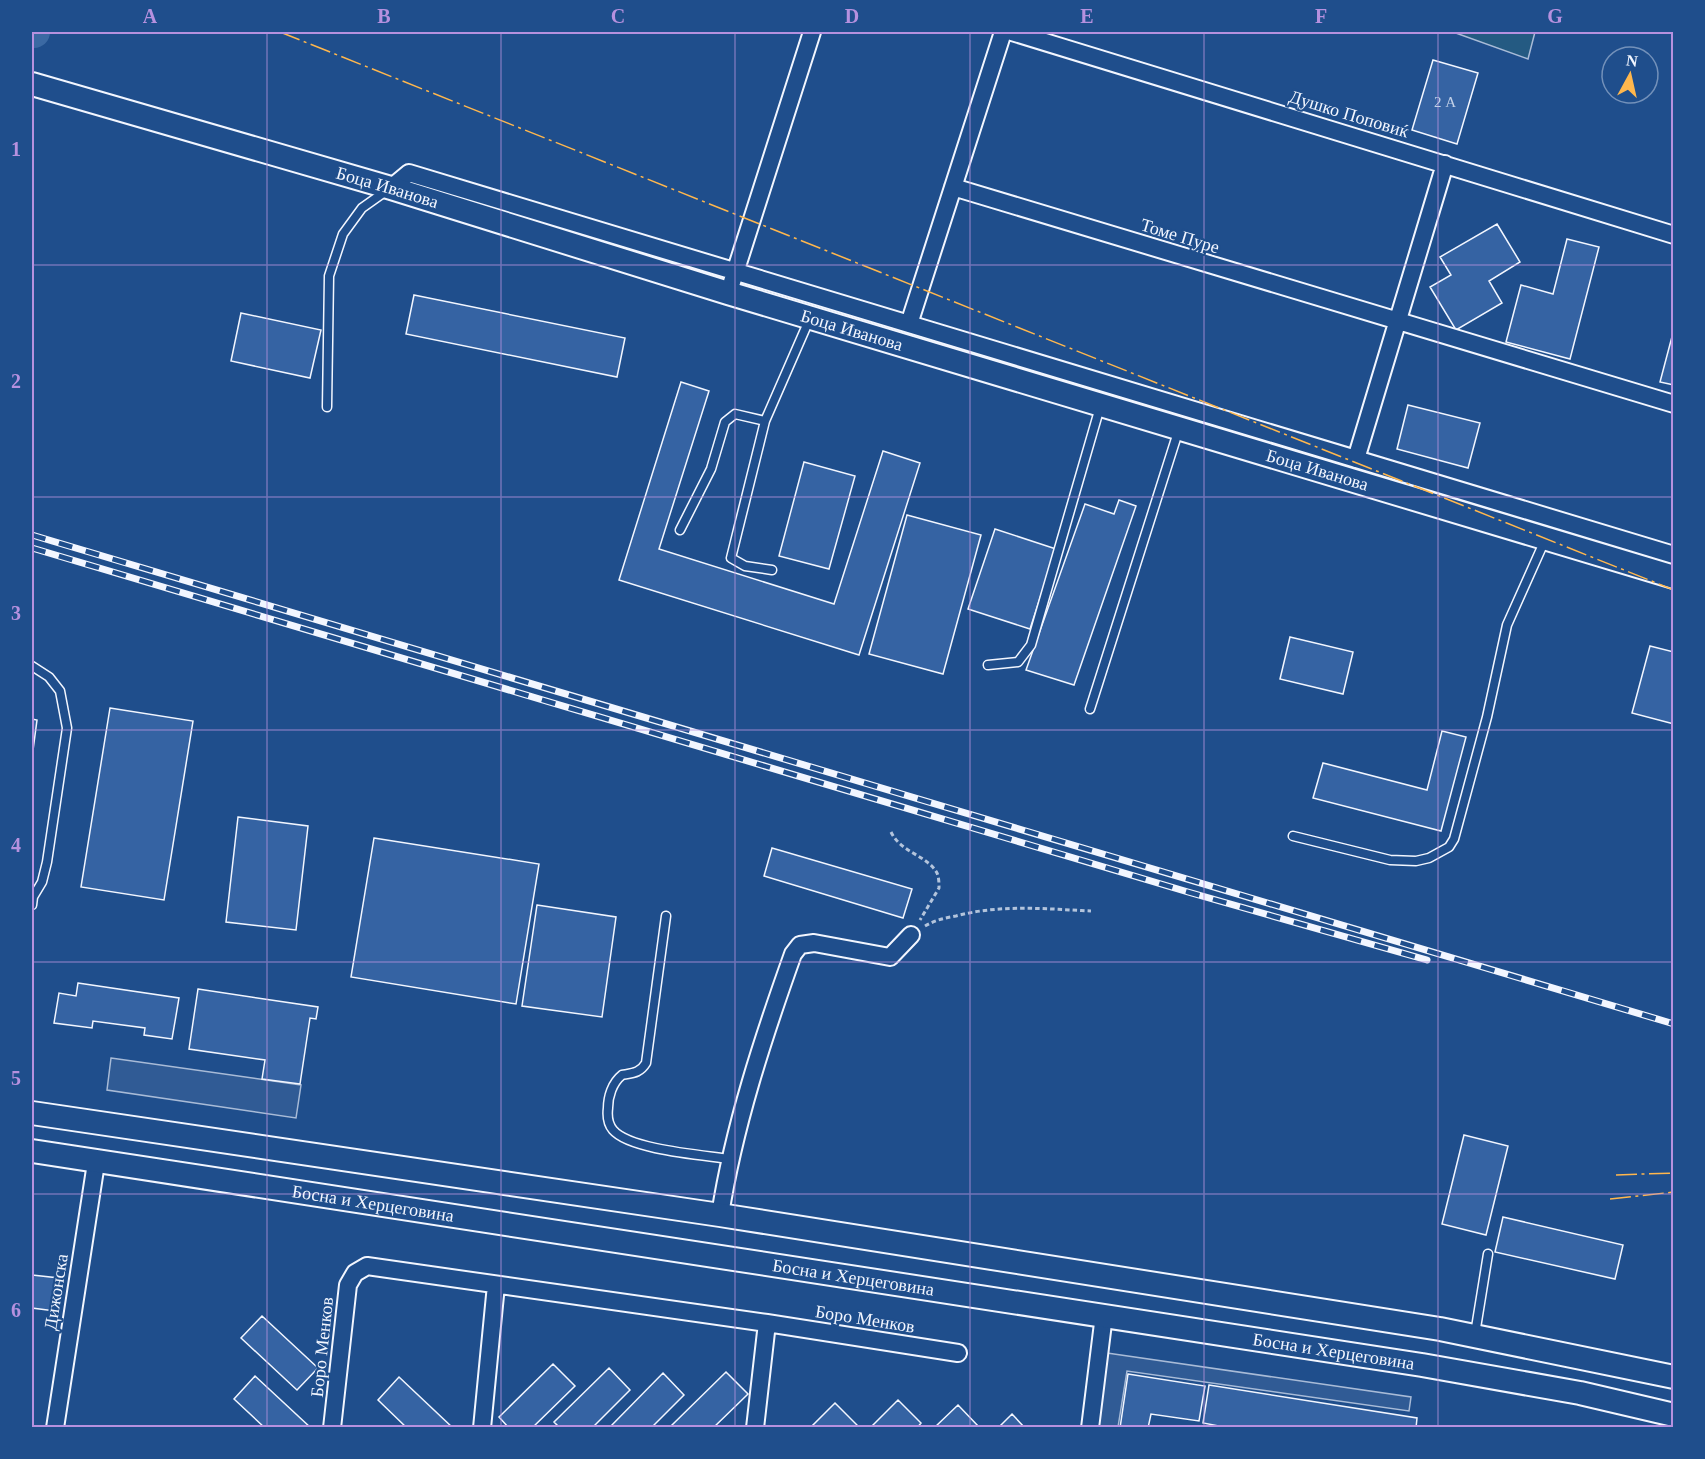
<svg xmlns="http://www.w3.org/2000/svg" width="1705" height="1459" font-family="'Times New Roman',serif">
  <style>
    .green { fill: #245a82; stroke: #a8bbd7; stroke-width: 1.5 }
    .parking { fill: #305b95; stroke: #a8bbd7; stroke-width: 1.5 }
    .lines { fill: none; stroke-linecap: round; stroke-linejoin: round }
    .river { stroke: #3b69a3; stroke-width: 32 }
    .building { fill: #3563a3; stroke: #f2f6ff; stroke-width: 1.5 }
    .lane-casing { stroke: #f2f6ff; stroke-width: 11 }
    .street-casing { stroke: #f2f6ff; stroke-width: 20 }
    .secondary-casing { stroke: #f2f6ff; stroke-width: 26 }
    .path { stroke: #b3c4dc; stroke-width: 3; stroke-dasharray: 4.5 3; stroke-linecap: butt }
    .lane { stroke: #1f4e8c; stroke-width: 8 }
    .street { stroke: #1f4e8c; stroke-width: 16 }
    .secondary { stroke: #1f4e8c; stroke-width: 22 }
    .rail-casing { stroke: #f2f6ff; stroke-width: 7 }
    .rail { stroke: #1f4e8c; stroke-width: 4.5; stroke-dasharray: 14; stroke-linecap: butt }
    .power { stroke: #ffb74d; stroke-width: 1.5; stroke-dasharray: 21 4.5 3 4.5; stroke-linecap: butt }
    .grid { fill: none; stroke: #b691df; stroke-width: 1.5; stroke-opacity: 0.55 }
    .labels { text-anchor: middle; dominant-baseline: central; stroke-width: 4.5; stroke-linejoin: round; paint-order: stroke }
    .number-label { font-size: 15px; fill: #c3d1e8 }
    .street-label { font-size: 18px; fill: #f2f6ff; stroke: #1f4e8c }
    .neatline { fill: none; stroke: #b691df; stroke-width: 2 }
    .grid-label { font-size: 20px; text-anchor: middle; font-weight: bold; fill: #b691df }
  </style>
  <rect width="100%" height="100%" fill="#1f4e8c"/>
  <path class="green" d="M1453 32H1535L1528 59Z"/>
  <path class="parking" d="M111 1058 301 1085 296 1118 107 1090Z
    M1107 1353 1411 1397 1409 1411 1127 1371 1118 1427 1096 1428Z"/>
  <g class="lines">
    <path class="river" d="M32 32H34"/>
  </g>
  <path class="building" d="M1433 60 1478 73 1457 144 1412 130Z
    M1497 224 1520 262 1489 281 1502 303 1456 330 1430 287 1451 275 1440 257Z
    M1567 239 1599 247 1570 359 1506 342 1521 285 1553 294Z
    M414 295 625 338 617 377 406 334Z
    M241 313 321 330 310 378 231 361Z
    M1674 329V385L1660 382Z
    M681 382 709 391 659 549 834 604 883 451 920 463 859 655 619 580Z
    M1408 405 1480 423 1468 468 1397 449Z
    M804 462 855 476 829 569 779 556Z
    M1119 500 1136 506 1074 685 1026 670 1085 504 1114 514Z
    M907 515 981 535 943 674 869 654Z
    M995 529 1056 549 1030 629 968 609Z
    M1290 637 1353 652 1343 694 1280 679Z
    M1650 646 1674 652V724L1632 713Z
    M110 708 193 721 164 900 81 887Z
    M32 719 37 720 32 758Z
    M1442 731 1466 737 1441 831 1313 798 1323 763 1427 790Z
    M238 817 308 826 296 930 226 922Z
    M374 838 539 864 516 1004 351 977Z
    M772 848 912 889 903 918 764 876Z
    M537 905 616 917 602 1017 522 1006Z
    M78 983 179 998 172 1039 144 1035 145 1028 93 1021 92 1028 54 1023 59 993 76 996Z
    M198 989 318 1007 316 1019 310 1018 300 1084 262 1079 265 1060 189 1049Z
    M1464 1135 1508 1146 1486 1235 1442 1224Z
    M1503 1217 1623 1245 1615 1279 1495 1252Z
    M32 1275 59 1278 55 1311 32 1308Z
    M262 1316 318 1368 297 1390 241 1338Z
    M553 1364 575 1386 532 1428H509L499 1417Z
    M609 1368 630 1390 592 1428H560L554 1422Z
    M726 1372 748 1394 713 1428H673L671 1426Z
    M663 1373 684 1395 651 1428H609Z
    M1128 1374 1205 1386 1199 1421 1151 1414 1148 1428H1120Z
    M255 1376 311 1428H265L234 1399Z
    M399 1377 453 1428H407L378 1400Z
    M1209 1385 1417 1418 1416 1428H1229L1203 1423Z
    M898 1400 921 1423 917 1428H870Z
    M835 1403 858 1426 810 1428Z
    M958 1405 980 1428H934Z
    M1012 1414 1025 1428H998Z"/>
  <g class="lines">
    <defs>
      <path id="lane" d="M327 407 329 276 343 234 362 208 386 191
        M680 530 711 469 725 422 735 414 765 421
        M772 570 745 566 731 558 765 421 810 318
        M988 665 1018 662 1031 645 1100 407
        M32 666 49 677 60 691 67 728 47 862 42 882 33 897 32 905
        M1090 709 1179 429
        M1293 836 1390 860 1416 861 1429 858 1449 847 1454 839 1487 717 1507 625 1545 540
        M666 916 646 1063C640 1073 633 1073 622 1075 612 1083 608 1097 608 1108 607 1116 608 1124 613 1130 630 1150 704 1155 730 1159
        M1475 1334 1488 1254"/>
      <path id="street" d="M1012 32 1674 235
        M953 187 1674 404
        M391 188 409 173 1674 555
        M732 282 812 32
        M909 324 1003 32
        M1356 459 1445 164
        M720 1215C734 1126 763 1038 793 954L800 945 814 943 890 957 911 935
        M55 1428 96 1163
        M332 1428 348 1285 355 1273 367 1266 767 1323 958 1353
        M482 1428 496 1285
        M755 1428 767 1323
        M1090 1428 1104 1315"/>
      <g id="secondary">
        <path id="s1" d="M32 84 391 188 728 293 1674 577"/>
        <path d="M32 1113 720 1215 1440 1329 1674 1377"/>
        <path id="s2" d="M32 1151 1422 1365 1580 1393 1674 1415"/>
      </g>
    </defs>
    <use href="#lane" class="lane-casing"/>
    <use href="#street" class="street-casing"/>
    <use href="#secondary" class="secondary-casing"/>
    <path class="path" d="M891 832C901 853 927 855 937 873 939 877 939 884 939 888L920 920
      M925 926C935 920 945 918 956 916 1001 904 1046 909 1091 911"/>
    <use href="#lane" class="lane"/>
    <use href="#street" class="street"/>
    <use href="#secondary" class="secondary"/>
    <defs>
      <path id="rail" d="M32 535 1674 1024
        M32 548 1188 892 1427 960"/>
    </defs>
    <use href="#rail" class="rail-casing"/>
    <use href="#rail" class="rail"/>
    <path class="power" d="M280 32 1674 590
      M1616 1175 1674 1173
      M1610 1199 1674 1192"/>
  </g>
  <path class="grid" d="M267 32V1428M501 32V1428M735 32V1428M970 32V1428M1204 32V1428M1438 32V1428M32 265H1674M32 497H1674M32 730H1674M32 962H1674M32 1194H1674"/>
  <g class="labels">
    <g class="number-label">
      <text x="1445" y="102">2 А</text>
    </g>
    <g class="street-label">
      <text transform="translate(1349 114) rotate(17)">Душко Поповиќ</text>
      <text stroke="none"><textPath href="#s1" startOffset="370">Боца Иванова</textPath></text>
      <text transform="translate(1180 236) rotate(17)">Томе Пуре</text>
      <text stroke="none"><textPath href="#s1" startOffset="856">Боца Иванова</textPath></text>
      <text stroke="none"><textPath href="#s1" startOffset="1342">Боца Иванова</textPath></text>
      <text stroke="none"><textPath href="#s2" startOffset="345">Босна и Херцеговина</textPath></text>
      <text stroke="none"><textPath href="#s2" startOffset="831">Босна и Херцеговина</textPath></text>
      <text transform="translate(56 1292) rotate(-81)">Дижонска</text>
      <text transform="translate(865 1319) rotate(9)">Боро Менков</text>
      <text transform="translate(322 1347) rotate(-84)">Боро Менков</text>
      <text stroke="none"><textPath href="#s2" startOffset="1317">Босна и Херцеговина</textPath></text>
    </g>
  </g>
  <rect width="1705" height="1459" fill="none" stroke="#1f4e8c" stroke-width="66"/>
  <g transform="translate(1630 75) rotate(8)"><circle r="28" fill="#1f4e8c" stroke="#7391ba" stroke-width="1.5"/>
  <path d="M0-4.5L10 22L0 15L-10 22Z" fill="#ffb74d"/>
  <text y="-9" font-size="16" font-weight="bold" text-anchor="middle" fill="#f2f6ff">N</text>
  </g>
  <rect x="33" y="33" width="1639" height="1393" class="neatline"/>
  <g class="grid-label">
    <text x="150" y="23">A</text>
    <text x="384" y="23">B</text>
    <text x="618" y="23">C</text>
    <text x="852" y="23">D</text>
    <text x="1087" y="23">E</text>
    <text x="1321" y="23">F</text>
    <text x="1555" y="23">G</text>
    <text x="16" y="156">1</text>
    <text x="16" y="388">2</text>
    <text x="16" y="620">3</text>
    <text x="16" y="852">4</text>
    <text x="16" y="1085">5</text>
    <text x="16" y="1317">6</text>
  </g>
</svg>
